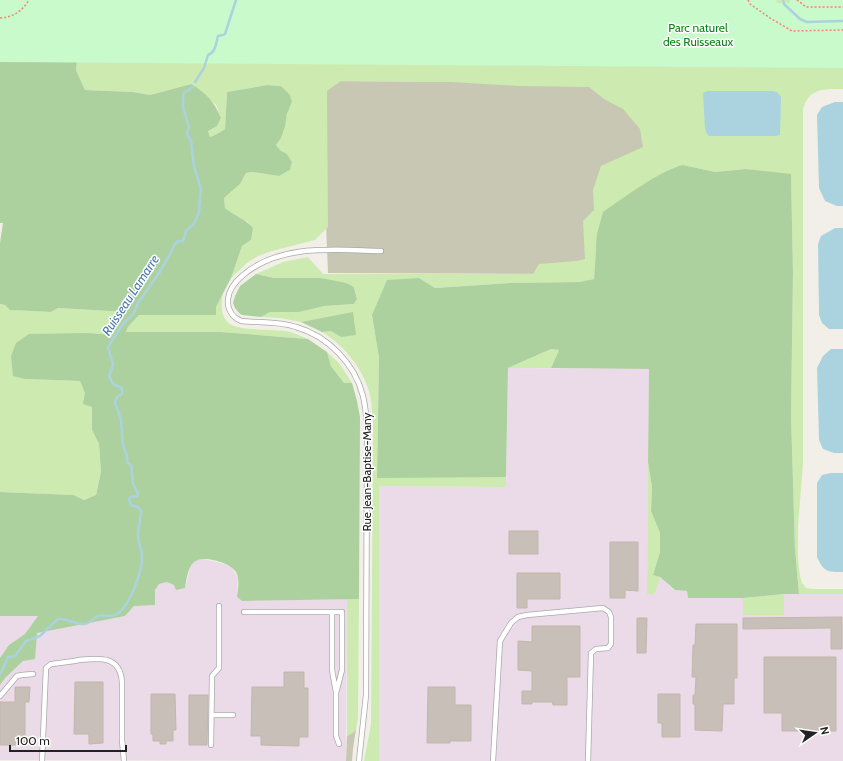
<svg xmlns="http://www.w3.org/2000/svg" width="843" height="761" font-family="Cabin,sans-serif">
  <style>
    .industrial { fill: #ebdbe8 }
    .construction { fill: #c7c7b4 }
    .grass { fill: #cdebb0 }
    .forest { fill: #add19e }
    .park { fill: #c8facc }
    .water { fill: #aad3df }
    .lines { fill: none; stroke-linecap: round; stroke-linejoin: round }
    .stream { stroke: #aad3df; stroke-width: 2.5 }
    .building { fill: #c7bfb8; stroke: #c4b6ab }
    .lane-casing { stroke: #a9a9a9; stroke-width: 6 }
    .path { stroke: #fa8072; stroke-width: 1.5; stroke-dasharray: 2 2; stroke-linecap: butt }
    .lane { stroke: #fff; stroke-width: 4.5 }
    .labels { text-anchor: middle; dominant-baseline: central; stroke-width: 3; stroke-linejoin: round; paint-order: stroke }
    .park-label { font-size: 12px; fill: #0c8416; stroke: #fff }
    .street-label { font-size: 12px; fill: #222; stroke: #fff }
    .water-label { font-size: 13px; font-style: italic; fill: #4a7aab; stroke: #fff }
  </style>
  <rect width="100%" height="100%" fill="#f2efe9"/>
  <path class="industrial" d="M508 368 649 369 647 594H655L660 577 674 590 687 591 688 598H743V615H784V594H843V761H379V486L506 487Z
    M204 559 224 564 232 568 238 578 237 597 242 601 347 599 346 761 0 760V616H39L94 621 125 616 134 606 155 590 159 584 167 582 185 588 189 573 192 563 196 560Z"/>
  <path class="construction" d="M320 81 686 83 582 274 328 273Z
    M356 729 353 749 352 761H346L347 736 352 733Z"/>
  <path class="grass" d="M220 0H366L776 7V0H794L843 5V89C824 89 808 88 803 110V464L798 526V558L800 576 802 583 806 588 813 589H843V594H799L795 549 791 415 793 273 791 175 746 169 715 172 683 165 597 234 594 279 579 282 511 283 435 288 419 278 372 316 379 358 377 477H506V487L379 486V761H364L371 724 373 425C372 412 372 400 368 388 360 365 342 344 322 332L331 331 341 337 352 313 301 322 280 318 261 317 270 312H299L325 306 354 304 357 298 354 287 321 278H274L256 274 283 262 308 257 323 274H533L539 264 577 261 585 259 583 221 594 210 593 190 601 166 643 147 640 129 623 109 604 99 589 87 519 86 451 82 341 81 327 91 328 227 315 240 272 251 258 256 247 263 231 278 242 246 251 240 248 222 230 213 225 208 224 198 240 184 246 173 252 172 279 176 290 170 292 162 287 154 280 150 276 145C284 134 283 126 287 114 288 110 291 106 292 102L281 86 267 85 227 92 225 129 217 134 210 137 208 131 217 126 221 118 216 105 191 84 150 95 133 92 85 90 76 70 0 19Z
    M223 293C221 303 220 317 230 324 240 331 272 329 285 331 293 332 301 336 308 339L221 332 126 333 128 327 139 315H216V307Z
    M0 304 5 305 10 310 51 312 58 308 126 312 112 335 89 333 25 379 80 381 92 407V430L99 444 101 472 96 495 84 500 74 495 0 492Z
    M551 349 559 350 551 368H508Z
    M327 352 339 363 352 383H344L331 366Z
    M648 462 652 487 651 511 660 533V552L653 575 660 577 655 594H647Z
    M784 594V615H743V598Z
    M347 599H359L358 718 356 729 352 733 347 736Z"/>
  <path class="forest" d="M0 54 77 57 76 70 85 90 133 92 150 95 191 84C206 93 214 101 221 118L217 126 208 131 210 137 217 134 225 129 227 92 267 85 281 86 290 95 292 102 287 114 285 126 281 138 276 145 280 150 287 154 292 162 290 170 279 176 252 172 246 173 240 184 224 198 225 208C234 216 246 219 253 228L251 240 242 246 231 278 216 307V315H139L128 327 126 332H221L308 339 327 352 331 366 344 383H352L357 401 360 417 359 599 242 601 237 597C238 589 240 579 236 572 231 563 203 554 194 562 188 567 186 581 185 588L176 590 174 585 167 582 159 584 155 590V605L134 606 125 616 37 633 35 659 23 661 5 678 0 685V658L9 645 25 634 38 616H0V492L74 495 84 500 96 495 101 472 99 444 92 430V407L83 404 85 393 80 381 25 379 13 376 11 356 16 343 29 334 89 333 112 335 126 312 58 308 51 312 10 310 5 305 0 304V243L3 223H0Z
    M683 165 715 172 746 169 791 174 793 273 791 415 795 549 799 594H784L743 598H688L687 591 675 590 660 577 653 575 660 552V533L651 511 652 487 648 462 649 369 551 368 559 350 551 349 508 368 506 477 377 478 379 358 372 315 387 280 419 278 435 288 511 283 579 282 594 279 597 234 603 212C625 197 659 171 683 165Z
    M256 274 274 278H321L346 283 354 287 357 299 354 304 325 306 299 312H270L261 317 242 315 239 313 235 308 233 303 235 296 240 286Z
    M353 312 356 335 341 337 331 331 322 332 301 322Z"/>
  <path class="park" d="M0 0H776L777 3H790V0H843V68L0 62Z"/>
  <path class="water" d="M707 91H772L777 92 781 97 780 135 776 136H709L706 132 705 128 703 93Z
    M835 102H843V206H837L825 201 819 188 817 115 822 107Z
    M835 228H843V329H829L822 323 819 315 818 244 821 236Z
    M831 349H843V453H834L823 449 819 440 817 368 823 356Z
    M831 473H843V572C827 572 824 572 817 557V483L822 475Z"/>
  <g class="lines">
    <path class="stream" d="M783 0 784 4 800 19 807 22 843 21
      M195 82 204 68 208 55C216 52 216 43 218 36L223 35 225 34 236 0
      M0 674C4 668 5 663 8 657L15 656 26 641 40 636 58 619C67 618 76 625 85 624 91 623 93 618 98 616 104 614 111 618 117 614 129 607 143 571 142 556 142 549 138 543 138 535 138 527 141 519 141 511L139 508 131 505 129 499 131 497 137 496 138 493 133 484 131 465 127 462V456L123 445 121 420 115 402 117 397 122 394V388L113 384 109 376 113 365 108 347 123 324 134 313 138 303 159 273 170 254 175 244 178 241H183L186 231 195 222 199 212 200 199 201 189 194 166 191 141 187 134 189 127 183 107V98L184 93 193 87"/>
  </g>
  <path class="building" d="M509 531H538V554H509Z
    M610 542H638V591L625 590V598H610Z
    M517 573H560V599H527V608H517Z
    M842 617V649H831V628L743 629V618Z
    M637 618H647L646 653H637Z
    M696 624H737V678H734V704H723L722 731 695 730V704H693V695H695L696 677H692L693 645H695Z
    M532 626H580V677H567V705H553L552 702H532V704H522V691H532V671L518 670V641L532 642Z
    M764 657H836V731H782V713H764Z
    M284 672H304V688H308V737H299V746L261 745V736H251L252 687H284Z
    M75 682H103V743L89 744V734H74Z
    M15 687H30L29 702H25V745H0V702H15Z
    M428 687H455V705H471V741H450V743H427Z
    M151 694H175L176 730H173V741H166V744H160V741H153V734H151Z
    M658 694H680V737H662V723H658Z
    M189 695H208L207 745H189Z"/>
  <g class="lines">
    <defs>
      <path id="lane" d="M244 612H342V670L336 693V736L339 744
        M332 612V670L336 692
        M0 696 17 676 22 675 33 674
        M212 715H233
        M211 745 212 676 219 668V606
        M42 761 46 668 51 664C60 663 70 662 79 660 99 658 120 655 122 682V740L124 761
        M359 761 366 695 367 433C367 421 366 409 363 396 355 364 328 336 296 327 278 321 259 323 241 321 232 317 227 309 228 299 229 289 235 282 242 276 279 243 336 250 381 251
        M493 761 500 641 511 623 518 617 527 615 603 608 609 612 611 617V644L608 648 596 649 591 653 588 761"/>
    </defs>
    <use href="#lane" class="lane-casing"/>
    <path class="path" d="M748 0 750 4 770 18 792 31 843 30
      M797 0 806 7H843
      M0 18C14 17 22 11 29 0"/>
    <use href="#lane" class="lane"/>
  </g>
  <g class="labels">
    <g class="park-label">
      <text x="698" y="27">Parc naturel<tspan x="698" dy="14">des Ruisseaux</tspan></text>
    </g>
    <g class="street-label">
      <text transform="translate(366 472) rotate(-90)">Rue Jean-Baptise-Many</text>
    </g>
    <g class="water-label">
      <text transform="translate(130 295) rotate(-57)">Ruisseau Lamarre</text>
    </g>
  </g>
  <g transform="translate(815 733) rotate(77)" stroke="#ffffff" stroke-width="3" paint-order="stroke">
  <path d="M0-3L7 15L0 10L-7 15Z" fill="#222222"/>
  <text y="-6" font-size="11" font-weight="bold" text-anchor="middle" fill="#222222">N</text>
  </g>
  <path d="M10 745v6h116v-6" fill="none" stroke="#222222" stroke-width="2"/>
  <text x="16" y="745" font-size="12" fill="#222222" stroke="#ffffff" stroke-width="3" paint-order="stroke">100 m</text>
</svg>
